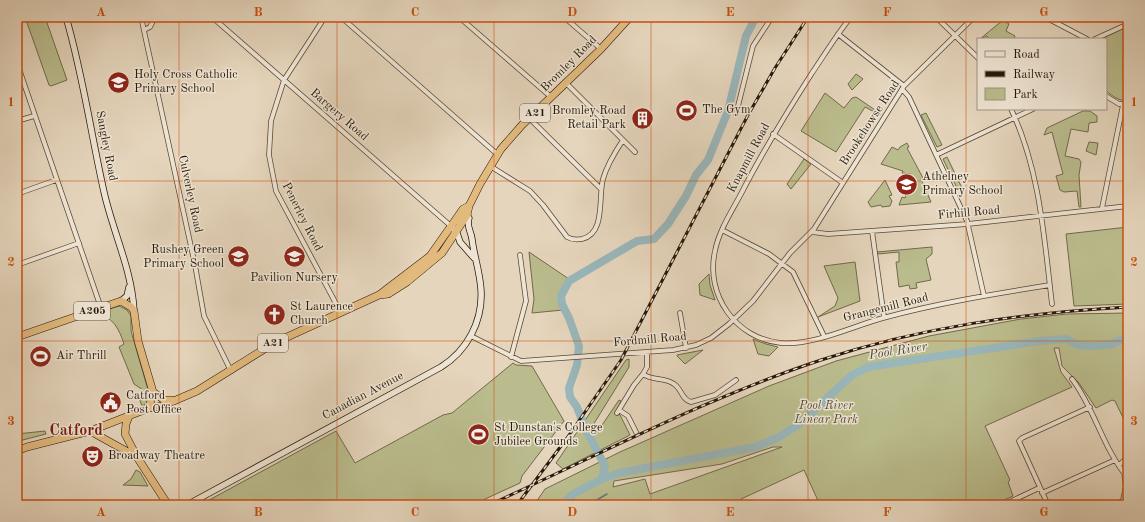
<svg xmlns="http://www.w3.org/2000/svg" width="1145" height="522" font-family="'Old Standard TT',serif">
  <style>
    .green { fill: #babc8d; stroke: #706a4b; fill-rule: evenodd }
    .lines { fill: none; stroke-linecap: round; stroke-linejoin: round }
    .stream { stroke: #6b7773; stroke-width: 1.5 }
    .river { stroke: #99b6ba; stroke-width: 8 }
    .street-casing { stroke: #564836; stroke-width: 5.5 }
    .secondary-casing { stroke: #271909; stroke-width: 7 }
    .highway-casing { stroke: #271909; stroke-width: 8 }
    .street { stroke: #eee4d3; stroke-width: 4 }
    .secondary { stroke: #eee4d3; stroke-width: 5.5 }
    .highway { stroke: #e2ba7e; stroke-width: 7 }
    .rail-casing { stroke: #271909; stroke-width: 3 }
    .rail { stroke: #eee4d3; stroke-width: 1.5; stroke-dasharray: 4.5; stroke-linecap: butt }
    .grid { fill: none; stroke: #cb4f0c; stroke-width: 1; stroke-opacity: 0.55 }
    .labels { text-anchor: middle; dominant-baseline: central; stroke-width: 3; stroke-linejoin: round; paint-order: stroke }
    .shield { fill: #eee4d3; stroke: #635646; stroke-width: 1 }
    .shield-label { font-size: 11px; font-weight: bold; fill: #271909 }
    .street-label { font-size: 12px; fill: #271909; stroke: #eee4d3 }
    .poi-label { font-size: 12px; fill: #271909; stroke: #eee4d3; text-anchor: start }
    .park-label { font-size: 12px; font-style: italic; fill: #534a31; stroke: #eee4d3 }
    .water-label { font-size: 13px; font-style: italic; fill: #49483e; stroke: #eee4d3 }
    .district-label { font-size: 16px; font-weight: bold; fill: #7a1f14; stroke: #eee4d3 }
    .neatline { fill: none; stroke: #cb4f0c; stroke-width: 1.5 }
    .grid-label { font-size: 13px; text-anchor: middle; font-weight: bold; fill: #cb4f0c }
  </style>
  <rect width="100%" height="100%" fill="#e5d5bc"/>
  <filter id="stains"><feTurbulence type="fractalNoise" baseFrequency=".005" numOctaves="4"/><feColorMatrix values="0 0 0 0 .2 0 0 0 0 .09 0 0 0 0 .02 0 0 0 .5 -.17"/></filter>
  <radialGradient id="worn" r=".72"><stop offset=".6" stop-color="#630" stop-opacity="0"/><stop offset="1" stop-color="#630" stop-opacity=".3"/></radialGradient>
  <path class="green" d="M25 17H45L67 80 51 86 49 85Z
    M1003 20 1009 24 1006 31 1015 36 1014 39H989L987 36 980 39Z
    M1128 26V100C1119 102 1113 96 1106 91V39H1101Z
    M856 74 863 79 852 90 848 84Z
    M825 93 844 108 852 98 856 97 881 114 880 115 865 107 836 152 801 131Z
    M1083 111H1090L1097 116V122L1089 123 1088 132 1071 129 1065 156 1079 159 1081 162 1079 175 1081 207H1079L1077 191 1064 192 1060 190 1056 176 1063 174 1053 136 1052 132 1044 135 1047 128Z
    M926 113 942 145 937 147 921 115Z
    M1089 142 1098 143 1096 155 1086 151Z
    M907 143 909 147 907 148 923 178 921 179 931 202 899 205 902 197 905 198 909 186 907 185 912 177 911 174 902 173 903 171 881 164 892 147 898 150 900 147Z
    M947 157 962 188 958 190 943 159Z
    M804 159 811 164 791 189 787 184Z
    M885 180 892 195 889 196 892 201 890 206 882 207 881 205 871 207 868 202Z
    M1128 227V304L1074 306 1066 234Z
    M932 247V254L926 259 931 280 916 283 917 288 910 289 909 285 899 287 896 262H899V252L878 254 877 252Z
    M529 252 569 279C560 288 557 299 563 310L532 313 534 299Z
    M855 262 860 301 818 317 835 306 838 298 824 266Z
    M709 274 710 285 715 300 700 295 699 284Z
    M119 306 127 310 131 316V331L150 397 147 403 142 406 140 401 143 390 134 384 119 347 124 344C119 329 114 318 97 313Z
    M1128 313V428L1115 401 1112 400 1096 408 1079 383 1062 366 1059 348H1054L1061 372 1072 387 985 426 1010 480 1008 482 1013 496 993 505H923L922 503 918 505H820L804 470 741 499 743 505H740L739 501 730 505H534L545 489 620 452 769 386 836 361 929 336 1021 319 1067 314ZM773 447H782L650 494 645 479 613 487 614 481 722 464Z
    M753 339 766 344 778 347 769 356 758 354Z
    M703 350 685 364 677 356V355Z
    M629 359V367L590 430 596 434 619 400 621 401 617 412 620 415 630 435 563 469 556 463 626 360Z
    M513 363 516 365 532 366 564 421 522 476 520 483 472 505H200L336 431 355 463 443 415 452 413Z
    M45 431 46 434 19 441 17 434Z
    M136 470 140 472 148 486 123 485 131 479Z"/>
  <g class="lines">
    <path class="stream" d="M569 498 583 504
      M585 504 587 505
      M588 505 607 494"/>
    <path class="river" d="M602 479 619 473 755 447 779 437 798 425 852 375 868 367 1039 341 1066 339 1078 345 1093 346 1112 344 1128 337
      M562 505 573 494 602 479 605 466 585 428 577 407 570 397 569 388 577 365 579 346 569 318 562 304 561 296 569 281 637 241 654 239 668 224 686 196 696 175 708 160 728 111 746 36 756 17"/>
    <defs>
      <path id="street" d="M141 17 195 265 204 316 231 371
        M212 17 452 227
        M325 17 284 80 271 121 269 155 276 191 341 313
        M341 17 497 154
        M459 17 551 97
        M564 17 601 49
        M851 17C837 34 825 54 812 73 787 112 763 151 742 192 732 211 719 230 715 251 705 295 736 339 781 343 813 346 853 326 883 318 938 303 994 294 1050 285
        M936 17 978 58
        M1045 17 1087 39
        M144 30 150 27 155 17
        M838 34 904 86
        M1095 39 1128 24
        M17 63 101 308
        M566 83 635 152
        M902 89 909 97 967 221 984 296
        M1106 96 1119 104H1128
        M1011 109C1040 170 1044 237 1052 304
        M736 114 753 46 772 17
        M529 118 601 189
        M17 121 34 116
        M773 134 843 183
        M936 155 1033 109
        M490 166 530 191 543 205 567 237C572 240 576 240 582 239 606 234 598 197 603 179 607 165 615 152 623 140
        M17 194 56 180
        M1102 208 1123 105
        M722 230 769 254 793 272 824 336
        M872 231 884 317
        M812 232 828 234 968 224 1128 206
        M17 265 79 243
        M680 313 686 348
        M471 336 521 361 673 350 696 345 711 338 729 324 753 301 790 253 814 229 904 86 974 17
        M511 357 526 301 520 255
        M643 374 647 367V352
        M1072 379C1095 409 1103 449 1128 478
        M619 410 628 416 636 432
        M617 413 634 385 643 374C652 381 665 377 674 384 682 389 681 399 691 402L715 395 736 380
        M1119 465 1128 457
        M1042 493 1115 460
        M1123 500 1126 486 1124 473
        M813 505 814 504
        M1003 505 1039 488
        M1048 505 1019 441 1022 438 1090 407
        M1117 505 1128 496"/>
      <path id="secondary" d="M66 17C83 75 91 134 104 192 113 232 132 270 134 311
        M452 227 457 233 460 242 474 258
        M121 301 127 296 129 287
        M187 505 441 367C467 351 483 321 481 290 480 272 474 256 472 239 471 231 466 226 469 218L467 215"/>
      <path id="highway" d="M379 295 388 294 407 282 442 253 467 215 469 206 480 184 501 149 522 125 601 49 630 17
        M17 337 121 301 131 307 134 311 138 341 153 392 149 408
        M153 392 164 400H172
        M129 416 126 424 125 434 137 457 168 505
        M90 431 137 457
        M17 451 27 447 90 431 149 408 162 406 197 391 274 343 379 295 430 256 463 209 469 206"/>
    </defs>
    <use href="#street" class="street-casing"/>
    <use href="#secondary" class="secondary-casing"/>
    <use href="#highway" class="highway-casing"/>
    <use href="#street" class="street"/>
    <use href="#secondary" class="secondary"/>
    <use href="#highway" class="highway"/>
    <defs>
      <path id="rail" d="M489 505C599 455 706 398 821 360 921 327 1023 313 1128 307
        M517 505 567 438 621 360 748 115 775 68 808 17"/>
    </defs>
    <use href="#rail" class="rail-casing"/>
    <use href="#rail" class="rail"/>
  </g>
  <path class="grid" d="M179 17V505M337 17V505M494 17V505M651 17V505M808 17V505M966 17V505M17 181H1128M17 341H1128"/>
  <defs>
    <symbol id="school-disc" viewBox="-11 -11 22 22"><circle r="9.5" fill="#8f2418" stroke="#eee4d3"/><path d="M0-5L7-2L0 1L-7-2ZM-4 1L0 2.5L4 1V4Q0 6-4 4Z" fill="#fff"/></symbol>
    <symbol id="stadium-disc" viewBox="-11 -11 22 22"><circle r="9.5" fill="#8f2418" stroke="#eee4d3"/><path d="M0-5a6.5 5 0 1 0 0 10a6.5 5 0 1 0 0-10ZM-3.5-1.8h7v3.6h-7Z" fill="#fff"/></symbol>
    <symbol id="building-disc" viewBox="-11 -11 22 22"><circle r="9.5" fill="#8f2418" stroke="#eee4d3"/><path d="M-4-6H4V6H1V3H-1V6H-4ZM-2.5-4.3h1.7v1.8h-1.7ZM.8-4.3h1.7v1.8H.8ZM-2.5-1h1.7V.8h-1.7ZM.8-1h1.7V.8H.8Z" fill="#fff"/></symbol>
    <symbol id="church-disc" viewBox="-11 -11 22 22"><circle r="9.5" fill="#8f2418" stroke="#eee4d3"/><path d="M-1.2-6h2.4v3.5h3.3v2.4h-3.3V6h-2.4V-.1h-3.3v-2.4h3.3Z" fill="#fff"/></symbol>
    <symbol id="civic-disc" viewBox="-11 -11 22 22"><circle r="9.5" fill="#8f2418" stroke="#eee4d3"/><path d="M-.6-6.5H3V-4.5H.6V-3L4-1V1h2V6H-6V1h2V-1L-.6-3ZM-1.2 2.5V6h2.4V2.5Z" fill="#fff"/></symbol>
    <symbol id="theatre-disc" viewBox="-11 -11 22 22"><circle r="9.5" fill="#8f2418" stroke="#eee4d3"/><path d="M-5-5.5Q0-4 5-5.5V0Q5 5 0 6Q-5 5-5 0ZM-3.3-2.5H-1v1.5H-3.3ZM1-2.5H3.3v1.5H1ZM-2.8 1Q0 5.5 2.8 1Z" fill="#fff"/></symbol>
  </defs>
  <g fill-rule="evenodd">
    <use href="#school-disc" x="106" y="70" width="25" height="25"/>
    <use href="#stadium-disc" x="674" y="98" width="25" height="25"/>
    <use href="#building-disc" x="630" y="106" width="25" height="25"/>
    <use href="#school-disc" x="894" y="172" width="25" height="25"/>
    <use href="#school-disc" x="226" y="244" width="25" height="25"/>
    <use href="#school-disc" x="282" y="244" width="25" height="25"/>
    <use href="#church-disc" x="262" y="302" width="25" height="25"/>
    <use href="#stadium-disc" x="28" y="344" width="25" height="25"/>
    <use href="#civic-disc" x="98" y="390" width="25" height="25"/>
    <use href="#stadium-disc" x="466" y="422" width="25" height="25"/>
    <use href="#theatre-disc" x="80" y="444" width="25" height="25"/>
  </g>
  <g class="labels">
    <g class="shield">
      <rect x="520" y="104" width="30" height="18" rx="3"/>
      <rect x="74" y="302" width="36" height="18" rx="3"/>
      <rect x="258" y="334" width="30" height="18" rx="3"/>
    </g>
    <g class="shield-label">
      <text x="535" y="113">A21</text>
      <text x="92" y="311">A205</text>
      <text x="273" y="343">A21</text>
    </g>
    <g class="street-label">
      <text transform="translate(569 64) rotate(-45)">Bromley Road</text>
      <text transform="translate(339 115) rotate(41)">Bargery Road</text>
      <text transform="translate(870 123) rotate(-57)">Brookehowse Road</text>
      <text transform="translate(106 146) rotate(79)">Sangley Road</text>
      <text transform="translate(749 158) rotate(-62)">Knapmill Road</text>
      <text transform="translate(190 194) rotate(78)">Culverley Road</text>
      <text transform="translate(969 213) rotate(-5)">Firhill Road</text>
      <text transform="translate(302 217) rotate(63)">Penerley Road</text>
      <text transform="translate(886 308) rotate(-14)">Grangemill Road</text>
      <text transform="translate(650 340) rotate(-5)">Fordmill Road</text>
      <text transform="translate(363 396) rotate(-28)">Canadian Avenue</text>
    </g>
    <g class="poi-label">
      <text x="134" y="75">Holy Cross Catholic<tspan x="134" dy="14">Primary School</tspan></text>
      <text x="702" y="110">The Gym</text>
      <text x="626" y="111" text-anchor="end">Bromley Road<tspan x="626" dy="14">Retail Park</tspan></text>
      <text x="922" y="177">Athelney<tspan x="922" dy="14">Primary School</tspan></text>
      <text x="224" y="250" text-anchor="end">Rushey Green<tspan x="224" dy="14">Primary School</tspan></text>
      <text x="294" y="278" text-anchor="middle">Pavilion Nursery</text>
      <text x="290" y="307">St Laurence<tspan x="290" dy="14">Church</tspan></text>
      <text x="56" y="356">Air Thrill</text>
      <text x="126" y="396">Catford<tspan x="126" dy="14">Post Office</tspan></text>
      <text x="494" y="428">St Dunstan's College<tspan x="494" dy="14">Jubilee Grounds</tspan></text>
      <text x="108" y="456">Broadway Theatre</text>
    </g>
    <g class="park-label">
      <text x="826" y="406">Pool River<tspan x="826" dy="14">Linear Park</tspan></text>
    </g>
    <g class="water-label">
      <text transform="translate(898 351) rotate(-9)">Pool River</text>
    </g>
    <g class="district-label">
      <text x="76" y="431">Catford</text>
    </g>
  </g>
  <rect width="1145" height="522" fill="none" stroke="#e5d5bc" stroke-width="44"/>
  <rect x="977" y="38" width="130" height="72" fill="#eee4d3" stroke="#9e9382"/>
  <rect x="985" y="51" width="20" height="6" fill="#eee4d3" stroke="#9e9382"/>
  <text x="1013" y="58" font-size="12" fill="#271909">Road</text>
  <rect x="985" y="71" width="20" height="6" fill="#271909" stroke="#9e9382"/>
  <text x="1013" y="78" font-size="12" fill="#271909">Railway</text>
  <rect x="985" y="88" width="20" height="12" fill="#babc8d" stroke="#9e9382"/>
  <text x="1013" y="98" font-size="12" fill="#271909">Park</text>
  <rect x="22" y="22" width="1101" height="478" class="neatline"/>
  <g class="grid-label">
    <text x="101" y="16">A</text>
    <text x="258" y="16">B</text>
    <text x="415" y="16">C</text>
    <text x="572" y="16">D</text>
    <text x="730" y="16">E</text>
    <text x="887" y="16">F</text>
    <text x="1044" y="16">G</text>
    <text x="11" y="106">1</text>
    <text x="1134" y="106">1</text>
    <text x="11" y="266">2</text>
    <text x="1134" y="266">2</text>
    <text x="11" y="425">3</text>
    <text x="1134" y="425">3</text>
    <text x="101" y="516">A</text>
    <text x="258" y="516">B</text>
    <text x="415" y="516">C</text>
    <text x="572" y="516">D</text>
    <text x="730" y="516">E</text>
    <text x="887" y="516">F</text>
    <text x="1044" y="516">G</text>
  </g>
  <rect width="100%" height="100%" filter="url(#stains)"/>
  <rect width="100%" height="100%" fill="url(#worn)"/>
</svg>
